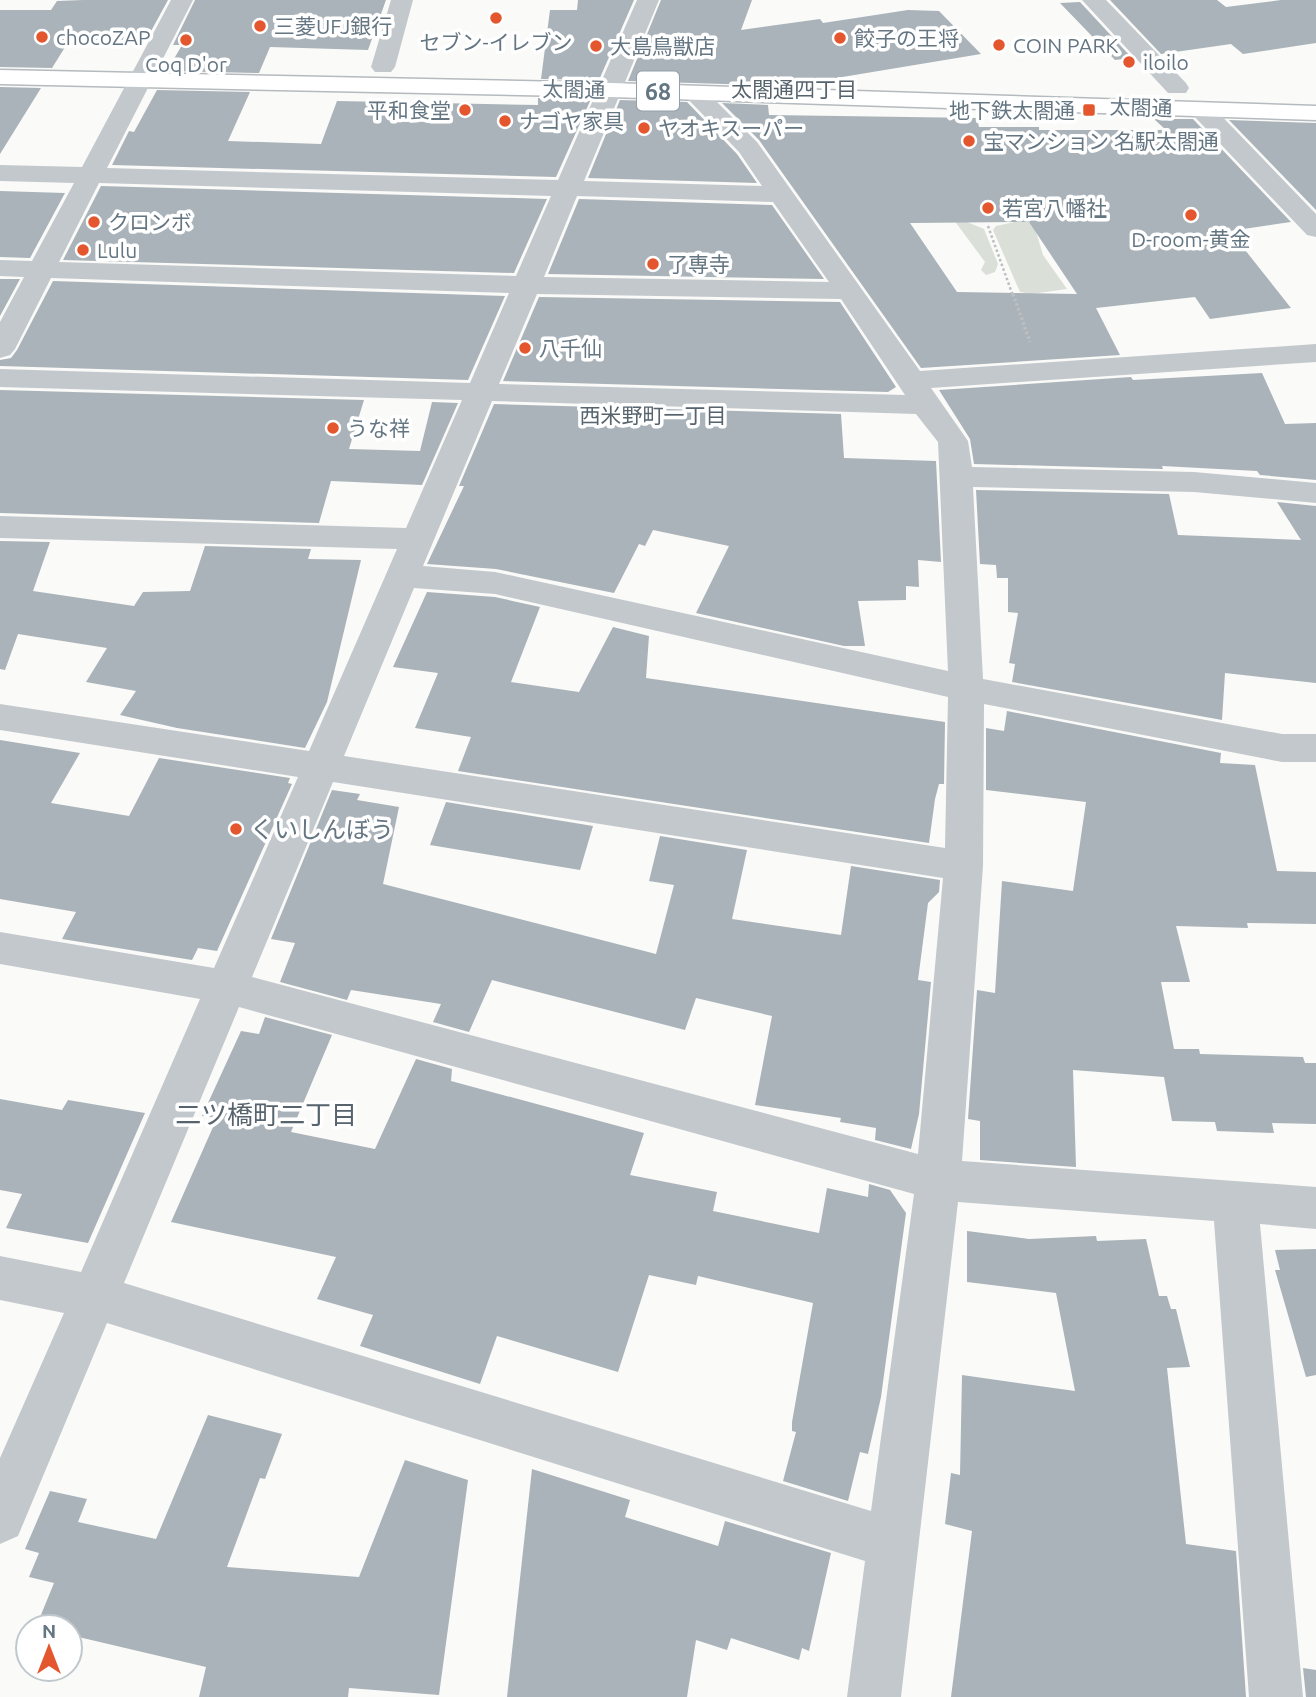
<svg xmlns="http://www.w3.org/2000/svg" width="1316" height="1697" font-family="Ubuntu,'Noto Sans JP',sans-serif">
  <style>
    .green { fill: #dadfd7 }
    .building { fill: #aab3b9; fill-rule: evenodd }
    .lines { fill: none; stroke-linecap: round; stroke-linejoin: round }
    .major-casing { stroke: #b5babe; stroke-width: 3 }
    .path-far1 { stroke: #bbbfc2; stroke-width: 2.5; stroke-dasharray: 2.5 2.5; stroke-linecap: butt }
    .path { stroke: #bbbfc2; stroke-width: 3.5; stroke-dasharray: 2.5 2.5; stroke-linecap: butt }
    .minor { fill: #c3c8cc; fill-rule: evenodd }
    .major { fill: #fff; fill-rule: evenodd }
    .poi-dot { fill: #e4572e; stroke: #fff; stroke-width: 2.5 }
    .labels { text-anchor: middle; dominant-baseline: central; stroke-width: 7; stroke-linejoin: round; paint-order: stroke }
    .far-poi-label { font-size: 21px; fill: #657683; stroke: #fff; text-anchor: start }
    .far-street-label { font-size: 21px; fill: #657683; stroke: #fff }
    .far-neighbourhood-label { font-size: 21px; fill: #57646e; stroke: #fff }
    .shield { fill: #fff; stroke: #939fa8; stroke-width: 2 }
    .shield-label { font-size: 23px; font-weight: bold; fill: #657683 }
    .poi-label { font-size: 24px; fill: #657683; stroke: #fff; text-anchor: start }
    .neighbourhood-label { font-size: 26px; fill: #57646e; stroke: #fff }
  </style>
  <rect width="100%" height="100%" fill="#fafaf8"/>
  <path class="green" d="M1020 178 1043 255 1067 289 1031 294 1020 292 993 230 996 226 1015 222H967L984 229 998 264 995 272 986 275 981 270 985 262 948 212Z"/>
  <path class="building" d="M83 0H168L144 44H67L52 68 0 67V10H51L57 1Z
    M195 0H386L368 50 270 47 259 73 167 71 182 45H173Z
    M578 0H634L599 80 541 79 550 10H577Z
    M661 0H752L741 30 820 19 823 23 908 10 939 11 981 54 788 86 628 81Z
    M1110 0H1217L1226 7 1281 0H1316V43L1243 54 1231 44 1161 54Z
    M1080 2 1132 58 1115 60 1060 3Z
    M0 87 41 88 0 154Z
    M157 90 250 92 228 141 321 144 337 101 538 105V98L591 99 556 177 112 165 129 131 134 132Z
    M620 100 687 102 737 154 757 183 588 178Z
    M722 103 768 105 769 115 977 118 979 127H1039V130H1166L1154 119H1193L1291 222 1230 231 1291 308 1210 319 1195 297 1096 308 1120 355 921 368 759 140ZM1029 222 1077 294 957 292 910 223Z
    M1229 120 1316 123V210Z
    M101 186 547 199 514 273 63 260Z
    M0 191 65 193 30 258 0 257Z
    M579 199 772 205 824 279 548 274Z
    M0 279H20L0 316Z
    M53 281 505 296 468 380 0 366V360L11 358 17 350Z
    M539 297 840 302 896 387 888 392 503 381Z
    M1262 373 1285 424 1316 423V480L1260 475 1257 471 1162 466 1163 469 974 464 970 439 939 390 1131 377 1133 380Z
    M0 390 364 400 349 449 420 451 432 402 458 403 422 485 331 481 319 523 0 513Z
    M494 404 841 414 844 458 936 461 941 562 918 560 919 587 906 586V600L858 601 865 646H844L696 613 729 546 653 530 645 546 639 544 614 593 496 569 427 564 464 486H459Z
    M976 490 1169 494 1178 535 1301 540 1277 502 1316 506V683L1225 673 1222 720 1012 682 1015 664 1009 663 1018 613 1008 612V578H997L996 565 980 564Z
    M0 541 50 542 33 591 134 606 143 592 190 591 205 546 311 549 308 559 361 560 327 702 305 748 177 728 120 715 136 691 86 682 107 648 18 634 5 670 0 669Z
    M427 592 495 597 540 607 511 682 579 692 613 627 649 636 646 678 945 722 944 784H939L935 799 929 843 458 771 471 737 415 728 438 673 393 667Z
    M1007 711 1221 753 1220 763 1255 765 1277 871 1316 872V924L1247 923 1248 928 1176 926 1190 982H1161L1174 1049H1199L1200 1054 1303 1057 1305 1063H1316V1124L1272 1123 1274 1133 1217 1131 1215 1122 1172 1121 1164 1077 1073 1070 1076 1167 980 1160V1121L968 1119 977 990 995 993 1002 881 1073 891 1086 802 986 790V728L1004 731Z
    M0 740 80 753 51 803 129 816 159 758 290 778 288 783 292 784 217 951 198 948 192 960 62 939 76 912 0 899Z
    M332 790 360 794 357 800 399 807 383 884 656 954 674 885 649 881 660 836 747 850 732 919 841 935 851 866 940 880 939 892 928 903 918 980 931 982 919 1114 911 1149 875 1140 876 1128 840 1122 841 1118 755 1105 772 1016 696 998 685 1030 492 980 469 1032 433 1022 441 1004 351 990 347 1000 280 982 295 943 271 939Z
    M446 802 593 826 580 870 430 845Z
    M265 1017 332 1035 291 1132 375 1149 416 1059 452 1069 451 1081 644 1133 630 1175 717 1192 713 1211 819 1233 827 1188 868 1197 869 1184 890 1190 906 1213 881 1397 868 1454 860 1452 848 1501 783 1481 796 1432 792 1431V1422L813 1303 698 1276 696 1285 649 1275 618 1372 497 1336 480 1384 360 1346 373 1315 317 1299 336 1257 171 1222 217 1118 202 1116 241 1031 259 1034Z
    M0 1099 62 1110 68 1100 145 1113 88 1243 6 1228 22 1194 0 1190Z
    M967 1231 1029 1239 1096 1236 1097 1241 1146 1239 1159 1296H1167L1171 1309H1176L1190 1367 1167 1368 1186 1544 1236 1551 1246 1697H951L972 1531 945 1524 951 1473 960 1475 962 1375 1075 1391 1056 1293 967 1282Z
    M1316 1249V1375L1306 1377 1275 1270H1280L1275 1250Z
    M208 1415 282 1434 265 1479 260 1478 227 1567 359 1577 405 1460 468 1480 439 1695 349 1688 348 1697H199L206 1667 70 1635V1627H36L54 1583 29 1577 39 1553 25 1549 50 1491 87 1499 78 1522 156 1539Z
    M532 1469 630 1500 625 1517 718 1546 725 1521 831 1553 809 1651 802 1648 799 1660 731 1638 727 1650 696 1640 687 1697H507Z
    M1303 1668 1316 1670V1697H1306Z"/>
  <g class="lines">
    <defs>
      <path id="major" d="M0 70 611 83 1316 106V120L611 97 0 84Z"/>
    </defs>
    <use href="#major" class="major-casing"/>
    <path class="path-far1" d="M988 226 1013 296"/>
    <path class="path" d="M1013 294 1030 342"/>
    <path class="minor" d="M171 0H193L107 168 558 180 637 0H659L584 181 762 186 739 152 681 92 684 87H702L757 142 920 371 1316 344V362L931 388 968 441 972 467 1194 472 1316 483V503L1194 492 973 487 983 679 1282 734H1316V762H1282L984 704 983 866 962 1161 1316 1187V1229L1260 1224 1303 1697H1249L1214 1221 958 1202 901 1697H847L865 1561 107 1323 18 1536 0 1544V1458L64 1313 0 1300V1256L81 1272 200 999 0 964V932L214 968 298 777 0 730V704L309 751 397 549 0 538V516L406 528 462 400 0 387V369L470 383 509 293 51 278 15 349 10 355 0 358V322L24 277 0 276V260L32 261 74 183 0 181V165L82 167ZM99 183 551 196 516 276 59 262ZM577 196 773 202 829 282 544 277ZM537 294 841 299 905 395 499 384ZM492 401 916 414 938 442 948 671 495 572 423 566ZM414 588 495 594 948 697 945 848 344 756ZM333 782 943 878 918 1154 252 977ZM239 1007 914 1194 871 1511 124 1283Z
      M391 0H413L395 67 391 72H375L371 67Z
      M1082 0H1106L1186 83 1189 88 1186 93H1168Z
      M1201 102 1210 104 1316 214V237L1307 235 1192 114 1189 109 1192 104Z"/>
    <use href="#major" class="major"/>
  </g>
  <g class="poi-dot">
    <circle cx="496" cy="18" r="7"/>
    <circle cx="260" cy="26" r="7"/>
    <circle cx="42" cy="37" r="7"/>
    <circle cx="840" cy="38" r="7"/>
    <circle cx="186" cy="40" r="7"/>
    <circle cx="999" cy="45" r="7"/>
    <circle cx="596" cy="46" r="7"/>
    <circle cx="1129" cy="62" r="7"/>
    <circle cx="465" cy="110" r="7"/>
    <rect x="1082" y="103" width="14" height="14" rx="3.5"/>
    <circle cx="505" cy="121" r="7"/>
    <circle cx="644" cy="128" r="7"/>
    <circle cx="969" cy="141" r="7"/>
    <circle cx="988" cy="208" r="7"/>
    <circle cx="1191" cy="215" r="7"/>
    <circle cx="94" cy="222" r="7"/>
    <circle cx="83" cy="250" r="7"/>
    <circle cx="653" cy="264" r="7"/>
    <circle cx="525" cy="348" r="7"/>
    <circle cx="333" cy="428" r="7"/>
    <circle cx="236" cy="829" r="7"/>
  </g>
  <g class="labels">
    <g class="far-poi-label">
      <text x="274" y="26">三菱UFJ銀行</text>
      <text x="56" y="37">chocoZAP</text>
      <text x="854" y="38">餃子の王将</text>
      <text x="496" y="42" text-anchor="middle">セブン-イレブン</text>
      <text x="1013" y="45">COIN PARK</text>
      <text x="610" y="46">大島鳥獣店</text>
      <text x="1143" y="62">iloilo</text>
      <text x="186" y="64" text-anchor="middle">Coq D'or</text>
      <text x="451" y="110" text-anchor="end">平和食堂</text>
      <text x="1075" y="110" text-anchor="end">地下鉄太閤通</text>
      <text x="519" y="121">ナゴヤ家具</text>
      <text x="658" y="128">ヤオキスーパー</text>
      <text x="983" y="141">宝マンション 名駅太閤通</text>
      <text x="1002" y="208">若宮八幡社</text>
      <text x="108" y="222">クロンボ</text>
      <text x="1191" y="239" text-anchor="middle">D-room-黄金</text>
      <text x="97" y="250">Lulu</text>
      <text x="667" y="264">了専寺</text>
      <text x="539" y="348">八千仙</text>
      <text x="347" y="428">うな祥</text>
    </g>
    <g class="far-street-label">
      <text transform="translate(574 89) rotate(1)">太閤通</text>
      <text transform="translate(1141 107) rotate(2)">太閤通</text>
    </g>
    <g class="far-neighbourhood-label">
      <text x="794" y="89">太閤通四丁目</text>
      <text x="653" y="415">西米野町一丁目</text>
    </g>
    <rect class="shield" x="637" y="71.5" width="42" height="39" rx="5"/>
    <g class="shield-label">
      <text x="658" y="91">68</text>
    </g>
    <g class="poi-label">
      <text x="250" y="829">くいしんぼう</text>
    </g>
    <g class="neighbourhood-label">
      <text x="266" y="1114">二ツ橋町二丁目</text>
    </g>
  </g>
  <g transform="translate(49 1648)"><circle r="33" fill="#ffffff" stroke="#c1c8cd" stroke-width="2"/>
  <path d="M0-5L12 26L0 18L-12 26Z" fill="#e4572e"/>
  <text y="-10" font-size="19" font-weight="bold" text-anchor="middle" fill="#657683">N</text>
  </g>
</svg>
